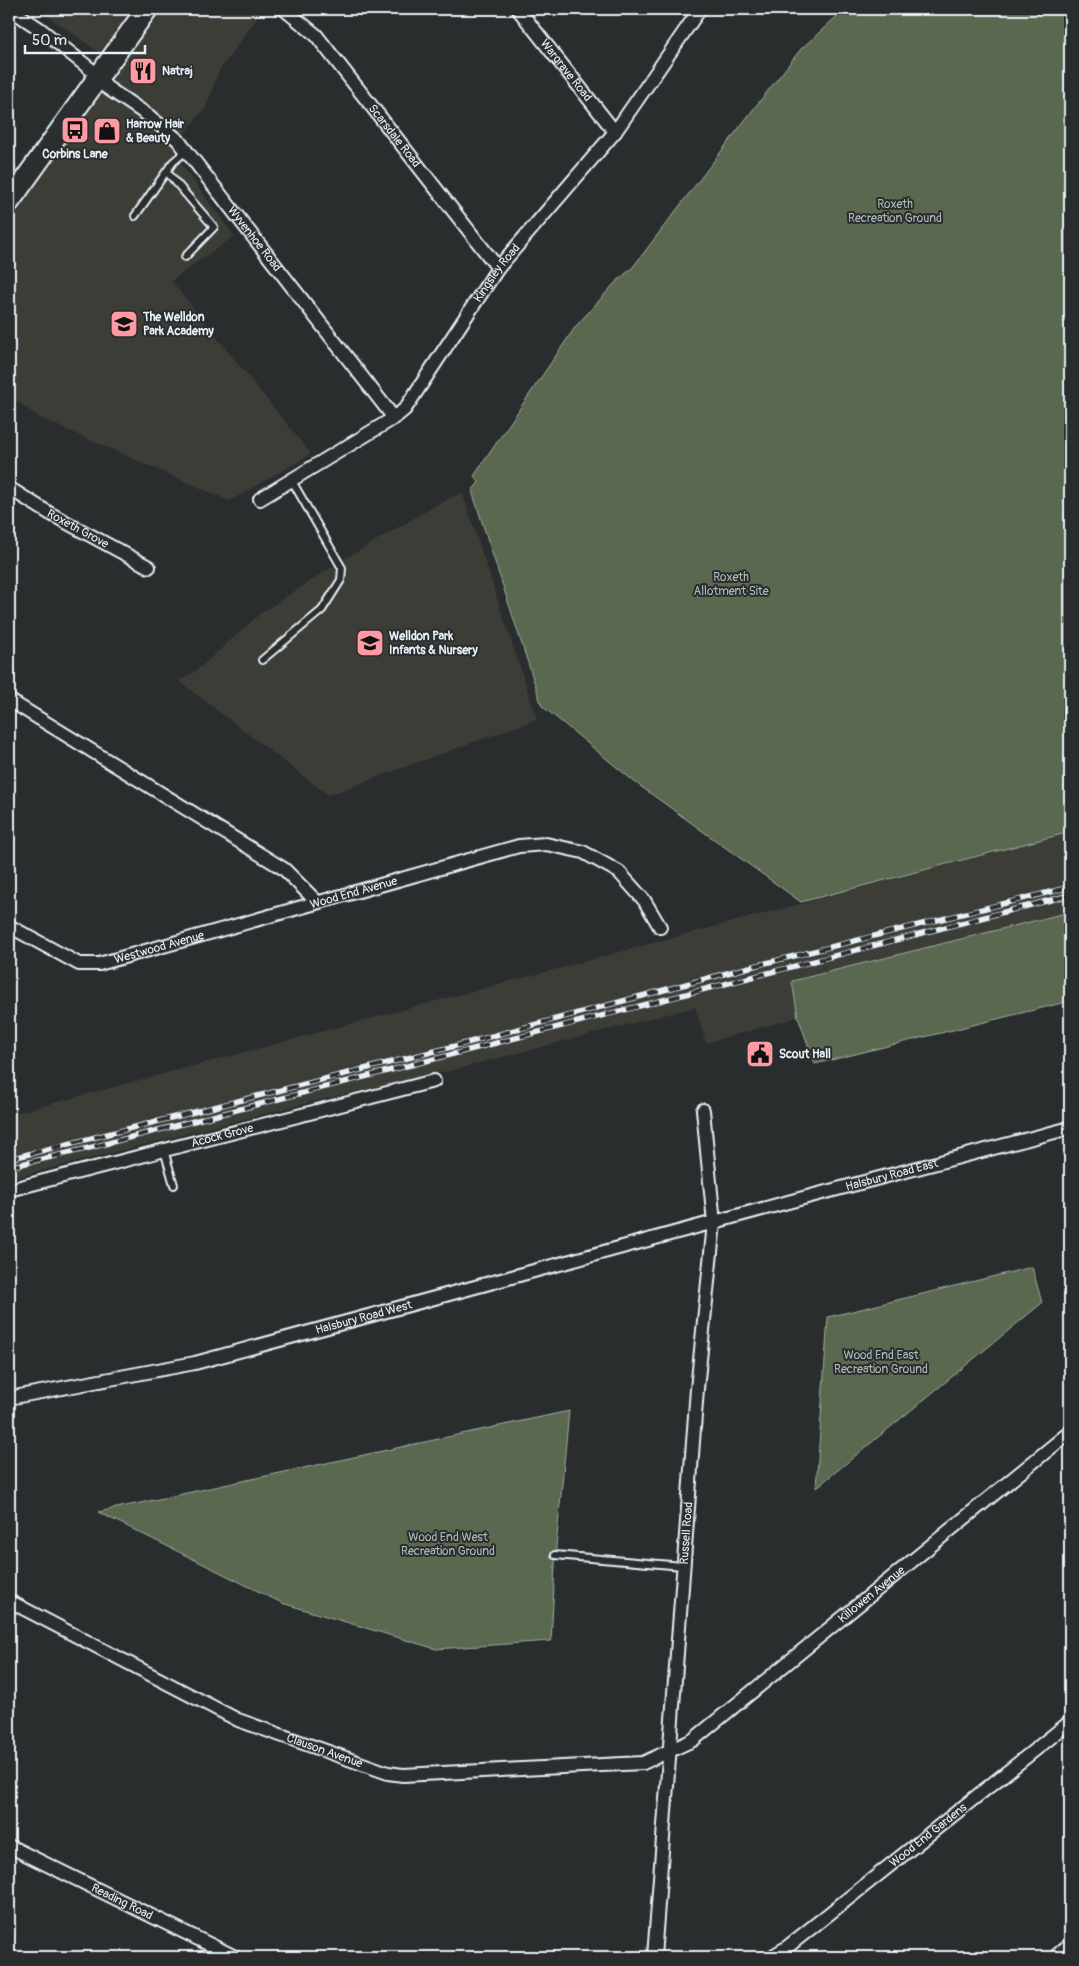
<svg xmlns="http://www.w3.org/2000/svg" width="1079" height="1966" font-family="Pangolin,sans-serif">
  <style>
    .built { fill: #3e3d39 }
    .green { fill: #5a6850; stroke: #a1aca4 }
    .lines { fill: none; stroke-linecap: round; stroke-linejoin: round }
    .lane-casing { stroke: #e8f1f8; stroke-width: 10 }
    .street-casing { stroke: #e8f1f8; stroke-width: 16 }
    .primary-casing { stroke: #e8f1f8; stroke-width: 24 }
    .lane { stroke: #2a2d2e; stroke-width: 6 }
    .street { stroke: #2a2d2e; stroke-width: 12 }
    .primary { stroke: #2a2d2e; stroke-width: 20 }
    .rail-casing { stroke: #e8f1f8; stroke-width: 5.5 }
    .rail { stroke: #2a2d2e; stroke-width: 4; stroke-dasharray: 11; stroke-linecap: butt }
    .labels { text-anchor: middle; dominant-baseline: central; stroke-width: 4; stroke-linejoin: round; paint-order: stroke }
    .street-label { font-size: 12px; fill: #e8f1f8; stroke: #2a2d2e }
    .poi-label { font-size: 12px; font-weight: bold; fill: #e8f1f8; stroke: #2a2d2e; text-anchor: start }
    .park-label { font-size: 12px; fill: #afbab5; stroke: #2a2d2e }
  </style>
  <rect width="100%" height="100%" fill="#2a2d2e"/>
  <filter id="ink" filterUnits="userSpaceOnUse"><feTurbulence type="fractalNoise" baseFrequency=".02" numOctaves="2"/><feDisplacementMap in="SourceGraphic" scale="10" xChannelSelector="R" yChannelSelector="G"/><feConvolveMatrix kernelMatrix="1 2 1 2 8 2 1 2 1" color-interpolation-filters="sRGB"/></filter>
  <g filter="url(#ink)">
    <path class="built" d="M38 9H263L219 71 206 107 185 132 174 154 234 236 171 281 311 454 230 501 42 419 9 396V162L33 178 113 62Z
      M462 492 537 719 328 795 179 681 195 672 261 613 343 560 433 507Z
      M1070 832V1001L815 1064 798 1017 706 1043 695 1007 449 1071 315 1101 9 1179V1115Z"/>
    <path class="green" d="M845 9H1070V832L801 902 636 783 542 706 472 491 479 482 474 476 576 326 615 283 633 267 752 111 801 49Z
      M1070 912V1001L815 1064 798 1017 792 981Z
      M1032 1267 1042 1303 816 1488 828 1317Z
      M569 1411 556 1547 551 1641 436 1649 282 1603 98 1512Z"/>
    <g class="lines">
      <defs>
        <path id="lane" d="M167 172 214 227 185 257
          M135 216 173 162 186 151
          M262 660 322 610 341 580 342 568 292 481
          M164 1150 174 1185
          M555 1555 683 1566"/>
        <g id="street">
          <path id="s1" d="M10 9 40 29 99 76 106 87 149 116 178 140 394 418"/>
          <path id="s2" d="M284 9 316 35 498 268"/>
          <path id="s3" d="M518 9 615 132"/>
          <path id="s4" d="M9 488 49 513 149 567"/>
          <path id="s5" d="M260 499 394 418 405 409 498 268 615 132 700 9"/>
          <path d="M9 700 284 869 317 902"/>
          <path id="s6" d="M9 926 79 964H99L519 846 546 844 583 852 619 872 644 900 660 927"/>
          <path id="s7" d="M9 1190 434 1081"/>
          <path id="s8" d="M9 1398 195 1363 788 1202 1070 1128"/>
          <path id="s9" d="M9 1601 238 1720 388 1773 403 1775 643 1763 693 1740 1070 1432"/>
          <path id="s10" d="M9 1846 235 1957"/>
          <path id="s11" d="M654 1957 697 1389 714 1223 703 1110"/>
          <path id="s12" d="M771 1957 786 1948 1070 1722"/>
          <path d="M1055 1957 1070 1944"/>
        </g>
        <path id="primary" d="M9 202 147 9"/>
      </defs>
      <use href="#lane" class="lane-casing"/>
      <use href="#street" class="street-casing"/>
      <use href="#primary" class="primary-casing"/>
      <use href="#lane" class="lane"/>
      <use href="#street" class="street"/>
      <use href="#primary" class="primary"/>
      <defs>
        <path id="rail" d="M9 1159 459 1045 746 968 1070 887
          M9 1167 89 1148 1070 895"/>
      </defs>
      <use href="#rail" class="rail-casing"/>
      <use href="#rail" class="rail"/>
    </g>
  </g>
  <defs>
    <symbol id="restaurant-square" viewBox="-11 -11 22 22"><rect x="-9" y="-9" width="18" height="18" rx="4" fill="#ff9aa2" stroke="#2a2d2e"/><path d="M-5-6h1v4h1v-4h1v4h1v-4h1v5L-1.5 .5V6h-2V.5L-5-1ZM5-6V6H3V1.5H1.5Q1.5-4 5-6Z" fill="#111"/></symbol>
    <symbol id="bus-square" viewBox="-11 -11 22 22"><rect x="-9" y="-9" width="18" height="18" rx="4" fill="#ff9aa2" stroke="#2a2d2e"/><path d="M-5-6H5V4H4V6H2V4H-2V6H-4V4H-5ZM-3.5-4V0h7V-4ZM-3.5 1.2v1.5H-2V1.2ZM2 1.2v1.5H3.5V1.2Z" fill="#111"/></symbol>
    <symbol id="shop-square" viewBox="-11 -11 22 22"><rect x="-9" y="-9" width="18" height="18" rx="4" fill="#ff9aa2" stroke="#2a2d2e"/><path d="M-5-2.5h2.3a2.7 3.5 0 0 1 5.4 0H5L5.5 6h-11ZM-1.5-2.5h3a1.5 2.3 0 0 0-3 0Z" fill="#111"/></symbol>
    <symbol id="school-square" viewBox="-11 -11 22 22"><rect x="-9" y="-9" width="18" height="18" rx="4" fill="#ff9aa2" stroke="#2a2d2e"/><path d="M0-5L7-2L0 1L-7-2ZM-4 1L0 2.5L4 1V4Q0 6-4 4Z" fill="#111"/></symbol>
    <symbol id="civic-square" viewBox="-11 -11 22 22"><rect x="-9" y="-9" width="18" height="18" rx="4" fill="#ff9aa2" stroke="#2a2d2e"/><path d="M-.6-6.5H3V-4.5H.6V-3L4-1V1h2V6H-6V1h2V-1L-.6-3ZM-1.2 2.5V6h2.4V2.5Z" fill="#111"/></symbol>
  </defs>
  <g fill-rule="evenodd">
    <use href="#restaurant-square" x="127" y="55" width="32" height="32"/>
    <use href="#bus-square" x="59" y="114" width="32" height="32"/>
    <use href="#shop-square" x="91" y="115" width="32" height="32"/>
    <use href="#school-square" x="108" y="308" width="32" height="32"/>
    <use href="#school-square" x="354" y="627" width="32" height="32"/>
    <use href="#civic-square" x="744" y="1038" width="32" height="32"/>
  </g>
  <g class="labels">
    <g class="street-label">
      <text stroke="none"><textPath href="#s3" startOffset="78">Wargrave Road</textPath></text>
      <text stroke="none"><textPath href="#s2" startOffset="169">Scarsdale Road</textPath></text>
      <text stroke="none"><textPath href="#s1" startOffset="339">Wyvenhoe Road</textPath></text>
      <text stroke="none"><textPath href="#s5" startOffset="335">Kingsley Road</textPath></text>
      <text stroke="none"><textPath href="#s4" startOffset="80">Roxeth Grove</textPath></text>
      <text stroke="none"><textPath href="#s6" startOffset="364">Wood End Avenue</textPath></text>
      <text stroke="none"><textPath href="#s6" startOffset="162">Westwood Avenue</textPath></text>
      <text stroke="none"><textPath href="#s7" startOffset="220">Acock Grove</textPath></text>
      <text stroke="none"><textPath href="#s8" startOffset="911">Halsbury Road East</textPath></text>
      <text stroke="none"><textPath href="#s8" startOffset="364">Halsbury Road West</textPath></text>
      <text stroke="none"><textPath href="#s11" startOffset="425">Russell Road</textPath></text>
      <text stroke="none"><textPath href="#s9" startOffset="958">Killowen Avenue</textPath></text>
      <text stroke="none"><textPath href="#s9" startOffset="350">Clauson Avenue</textPath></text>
      <text stroke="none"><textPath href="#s12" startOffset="199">Wood End Gardens</textPath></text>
      <text stroke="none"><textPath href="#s10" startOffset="126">Reading Road</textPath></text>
    </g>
    <g class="poi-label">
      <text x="162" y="71">Natraj</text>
      <text x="126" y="124">Harrow Hair<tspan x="126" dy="14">&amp; Beauty</tspan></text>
      <text x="75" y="154" text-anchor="middle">Corbins Lane</text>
      <text x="143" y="317">The Welldon<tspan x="143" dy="14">Park Academy</tspan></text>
      <text x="389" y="636">Welldon Park<tspan x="389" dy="14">Infants &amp; Nursery</tspan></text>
      <text x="779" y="1054">Scout Hall</text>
    </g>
    <g class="park-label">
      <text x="895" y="204">Roxeth<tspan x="895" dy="14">Recreation Ground</tspan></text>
      <text x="731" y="577">Roxeth<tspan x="731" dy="14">Allotment Site</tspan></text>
      <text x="881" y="1355">Wood End East<tspan x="881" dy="14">Recreation Ground</tspan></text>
      <text x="448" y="1537">Wood End West<tspan x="448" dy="14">Recreation Ground</tspan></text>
    </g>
  </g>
  <rect width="1079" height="1966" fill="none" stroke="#2a2d2e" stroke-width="30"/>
  <rect x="15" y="15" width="1049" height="1936" fill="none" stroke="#e8f1f8" stroke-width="2" filter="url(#ink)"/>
  <path d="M25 45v8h120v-8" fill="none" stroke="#e8f1f8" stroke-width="2.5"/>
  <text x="32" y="45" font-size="15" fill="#e8f1f8" stroke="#2a2d2e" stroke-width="4" paint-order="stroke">50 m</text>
</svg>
